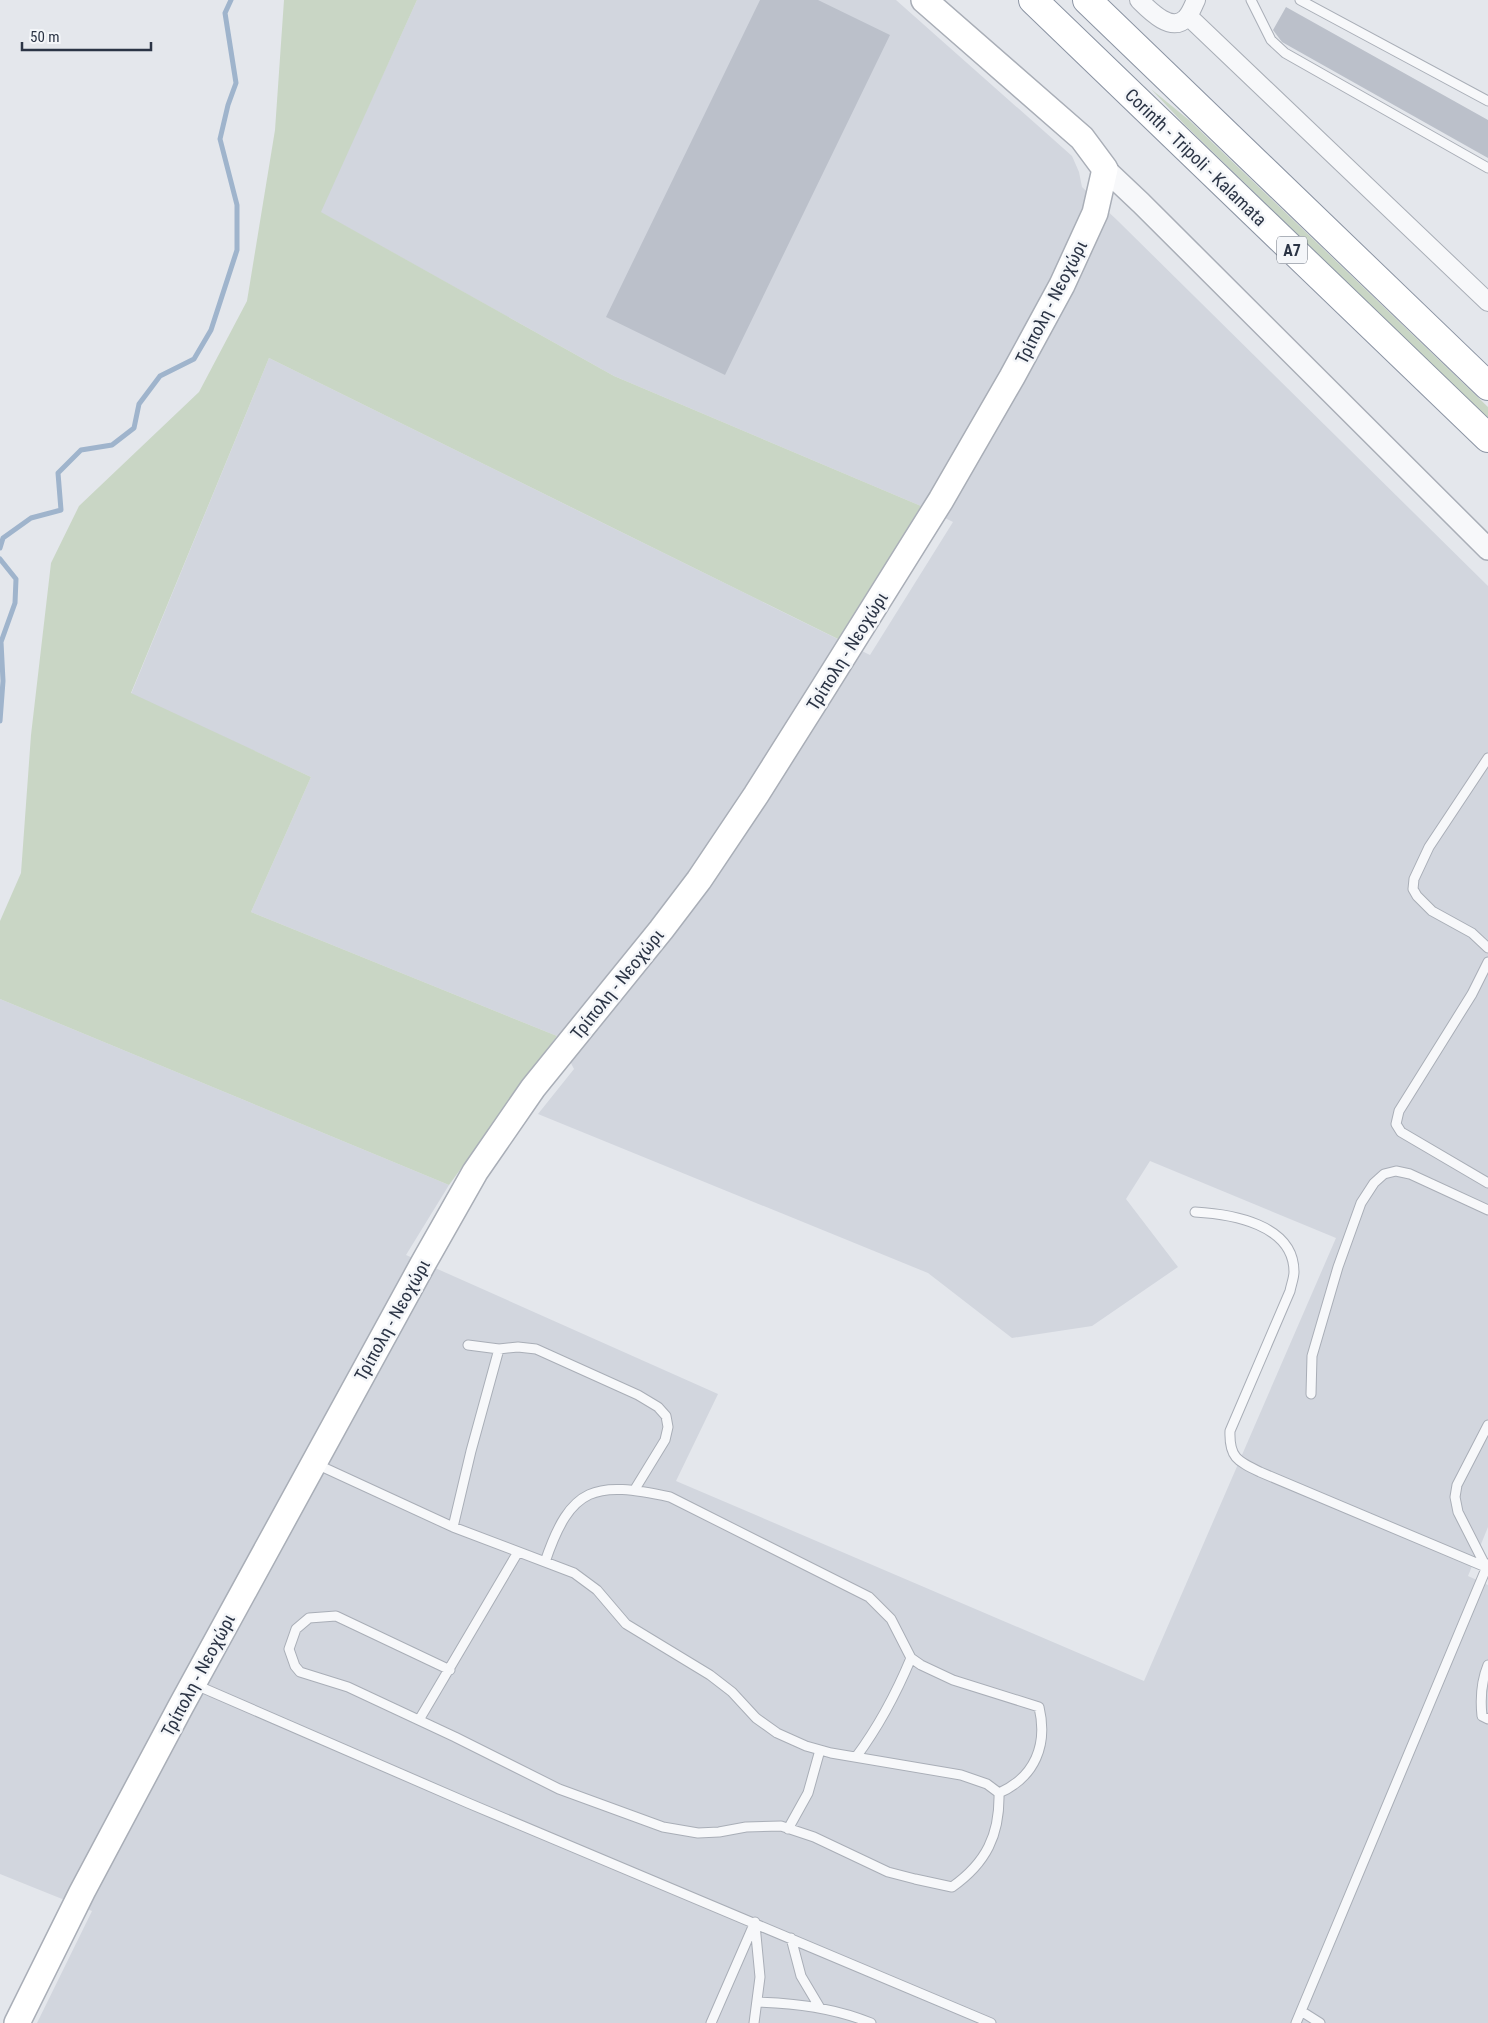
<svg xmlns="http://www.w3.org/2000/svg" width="1488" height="2023" font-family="'Roboto Condensed',sans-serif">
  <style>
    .built { fill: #d2d6de }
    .green { fill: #c9d6c5 }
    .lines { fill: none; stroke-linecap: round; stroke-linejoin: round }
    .stream { stroke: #9fb4cc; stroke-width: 5 }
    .building { fill: #bbc0ca }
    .service-casing { stroke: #a9aeb7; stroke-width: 11 }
    .minor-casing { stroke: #a9aeb7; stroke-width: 20 }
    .tertiary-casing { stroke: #a9aeb7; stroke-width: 24 }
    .secondary-casing { stroke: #a9aeb7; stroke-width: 28 }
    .motorway-casing { stroke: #8b94a3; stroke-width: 30 }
    .service { stroke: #f7f8fa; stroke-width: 9 }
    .minor { stroke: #f7f8fa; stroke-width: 18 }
    .tertiary { stroke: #f7f8fa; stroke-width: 21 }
    .secondary { stroke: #fff; stroke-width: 25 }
    .motorway { stroke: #fff; stroke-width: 28 }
    .labels { text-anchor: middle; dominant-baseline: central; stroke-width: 5; stroke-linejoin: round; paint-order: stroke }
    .shield { fill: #f4f6f9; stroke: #676e7b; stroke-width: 1 }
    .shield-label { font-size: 16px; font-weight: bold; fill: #2b3445 }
    .street-label { font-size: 18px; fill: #2b3445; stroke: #f4f6f9 }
  </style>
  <rect width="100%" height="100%" fill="#e4e7ec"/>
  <path class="built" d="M417 0H896L1072 156 1079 172 1082 187 1118 221 1488 586V1527L1468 1576 1488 1585V2023H37L92 1911 0 1874V999L449 1185 406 1255 718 1394 676 1481 1144 1681 1336 1238 1150 1161 1126 1199 1178 1267 1092 1326 1012 1338 928 1273 538 1114 574 1069 557 1036 251 912 311 777 131 694 269 358 870 655 953 522 921 506 614 376 320 212Z"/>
  <path class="green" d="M284 0H417L321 212 614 376 921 506 840 640 269 358 131 693 311 777 251 912 557 1036 449 1185 0 999V921L21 873 31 735 51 563 79 506 199 392 247 301 275 130Z
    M1151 89 1189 120 1488 407V419L1184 124Z"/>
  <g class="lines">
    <path class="stream" d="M0 548 3 538 31 518 61 510 58 473 81 450 112 445 134 428 139 404 160 376 194 359 211 330 237 250V205L220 139 228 105 236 83 225 13 231 0
      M0 559 16 579 15 603 1 642 3 681 0 721"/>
  </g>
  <path class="building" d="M760 0H818L890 35 725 375 606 317Z
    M1286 7 1488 120V158L1282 42 1273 30Z"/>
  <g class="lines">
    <defs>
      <path id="service" d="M1251 0 1271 40 1285 53 1488 168
        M1300 0 1488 101
        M1488 758 1429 847 1414 879 1413 889 1417 896 1432 911 1472 933 1488 948
        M1488 962 1472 994 1399 1111 1396 1124 1401 1132 1488 1183
        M1195 1212C1231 1214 1294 1224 1294 1272 1294 1278 1291 1285 1290 1291L1230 1431C1229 1457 1237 1461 1260 1472L1488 1568
        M468 1345 499 1349 518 1347 536 1349 638 1395 658 1407 666 1416 668 1427 665 1440 635 1489
        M1311 1394 1312 1356 1338 1267 1361 1203 1374 1183 1384 1174 1396 1171 1410 1174 1488 1210
        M314 1463 453 1527 574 1573 597 1590 626 1624 710 1675 732 1692 756 1718 777 1733 806 1746 831 1753 961 1775 987 1784 999 1793
        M453 1527 471 1451 499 1349
        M545 1562C571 1485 595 1481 670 1497L869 1597 891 1619 911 1658 921 1665 953 1680 1039 1707C1048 1745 1035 1777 999 1793
        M1486 1567 1458 1512 1455 1497 1457 1485 1488 1425
        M1488 1665C1481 1682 1480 1697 1482 1716L1488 1719
        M450 1670 336 1616 309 1618 296 1629 289 1649 295 1666 300 1672 348 1687 455 1737 559 1789 663 1827 698 1833 719 1832 746 1827 781 1826 814 1837 888 1872 915 1879 952 1887C986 1863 1000 1835 999 1793
        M196 1685 468 1803 991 2023
        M419 1720 518 1552
        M856 1757C879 1726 896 1694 911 1658
        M788 1829 808 1793 820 1750
        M791 1938 801 1976 820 2008
        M757 2002C796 2003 835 2008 871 2023
        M1301 2011 1320 2023
        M711 2023 755 1922
        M754 2023 760 1977 755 1925
        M1296 2023 1488 1564"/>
      <path id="minor" d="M1139 0C1149 10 1172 34 1186 18 1191 13 1193 6 1196 0
        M1188 16 1488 302"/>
      <path id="tertiary" d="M1105 169 1141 203 1488 549"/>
      <path id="secondary" d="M17 2023 82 1892 181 1706 424 1262 475 1172 533 1088 661 930 699 880 756 795 821 692 941 500 1012 377 1062 285 1095 213 1105 169 1082 138 924 0"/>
      <path id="motorway" d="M1033 0 1488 438
        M1087 0 1488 386"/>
    </defs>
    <use href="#service" class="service-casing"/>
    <use href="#minor" class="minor-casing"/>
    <use href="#tertiary" class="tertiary-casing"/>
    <use href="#secondary" class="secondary-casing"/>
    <use href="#motorway" class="motorway-casing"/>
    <use href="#service" class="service"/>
    <use href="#minor" class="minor"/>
    <use href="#tertiary" class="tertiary"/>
    <use href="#secondary" class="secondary"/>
    <use href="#motorway" class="motorway"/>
  </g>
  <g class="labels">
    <rect class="shield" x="1277" y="236.5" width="30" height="27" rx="4"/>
    <g class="shield-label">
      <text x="1292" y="250">Α7</text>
    </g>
    <g class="street-label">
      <text transform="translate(1196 157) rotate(44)">Corinth - Tripoli - Kalamata</text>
      <text transform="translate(1051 302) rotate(-63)">Τρίπολη - Νεοχώρι</text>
      <text transform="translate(847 651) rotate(-58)">Τρίπολη - Νεοχώρι</text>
      <text transform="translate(617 984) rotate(-51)">Τρίπολη - Νεοχώρι</text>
      <text transform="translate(392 1320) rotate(-61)">Τρίπολη - Νεοχώρι</text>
      <text transform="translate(198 1675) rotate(-62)">Τρίπολη - Νεοχώρι</text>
    </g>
  </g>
  <path d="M22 42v8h129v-8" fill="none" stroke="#2b3445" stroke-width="2.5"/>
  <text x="30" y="42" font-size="15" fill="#2b3445" stroke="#f4f6f9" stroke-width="4" paint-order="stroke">50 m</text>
</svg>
